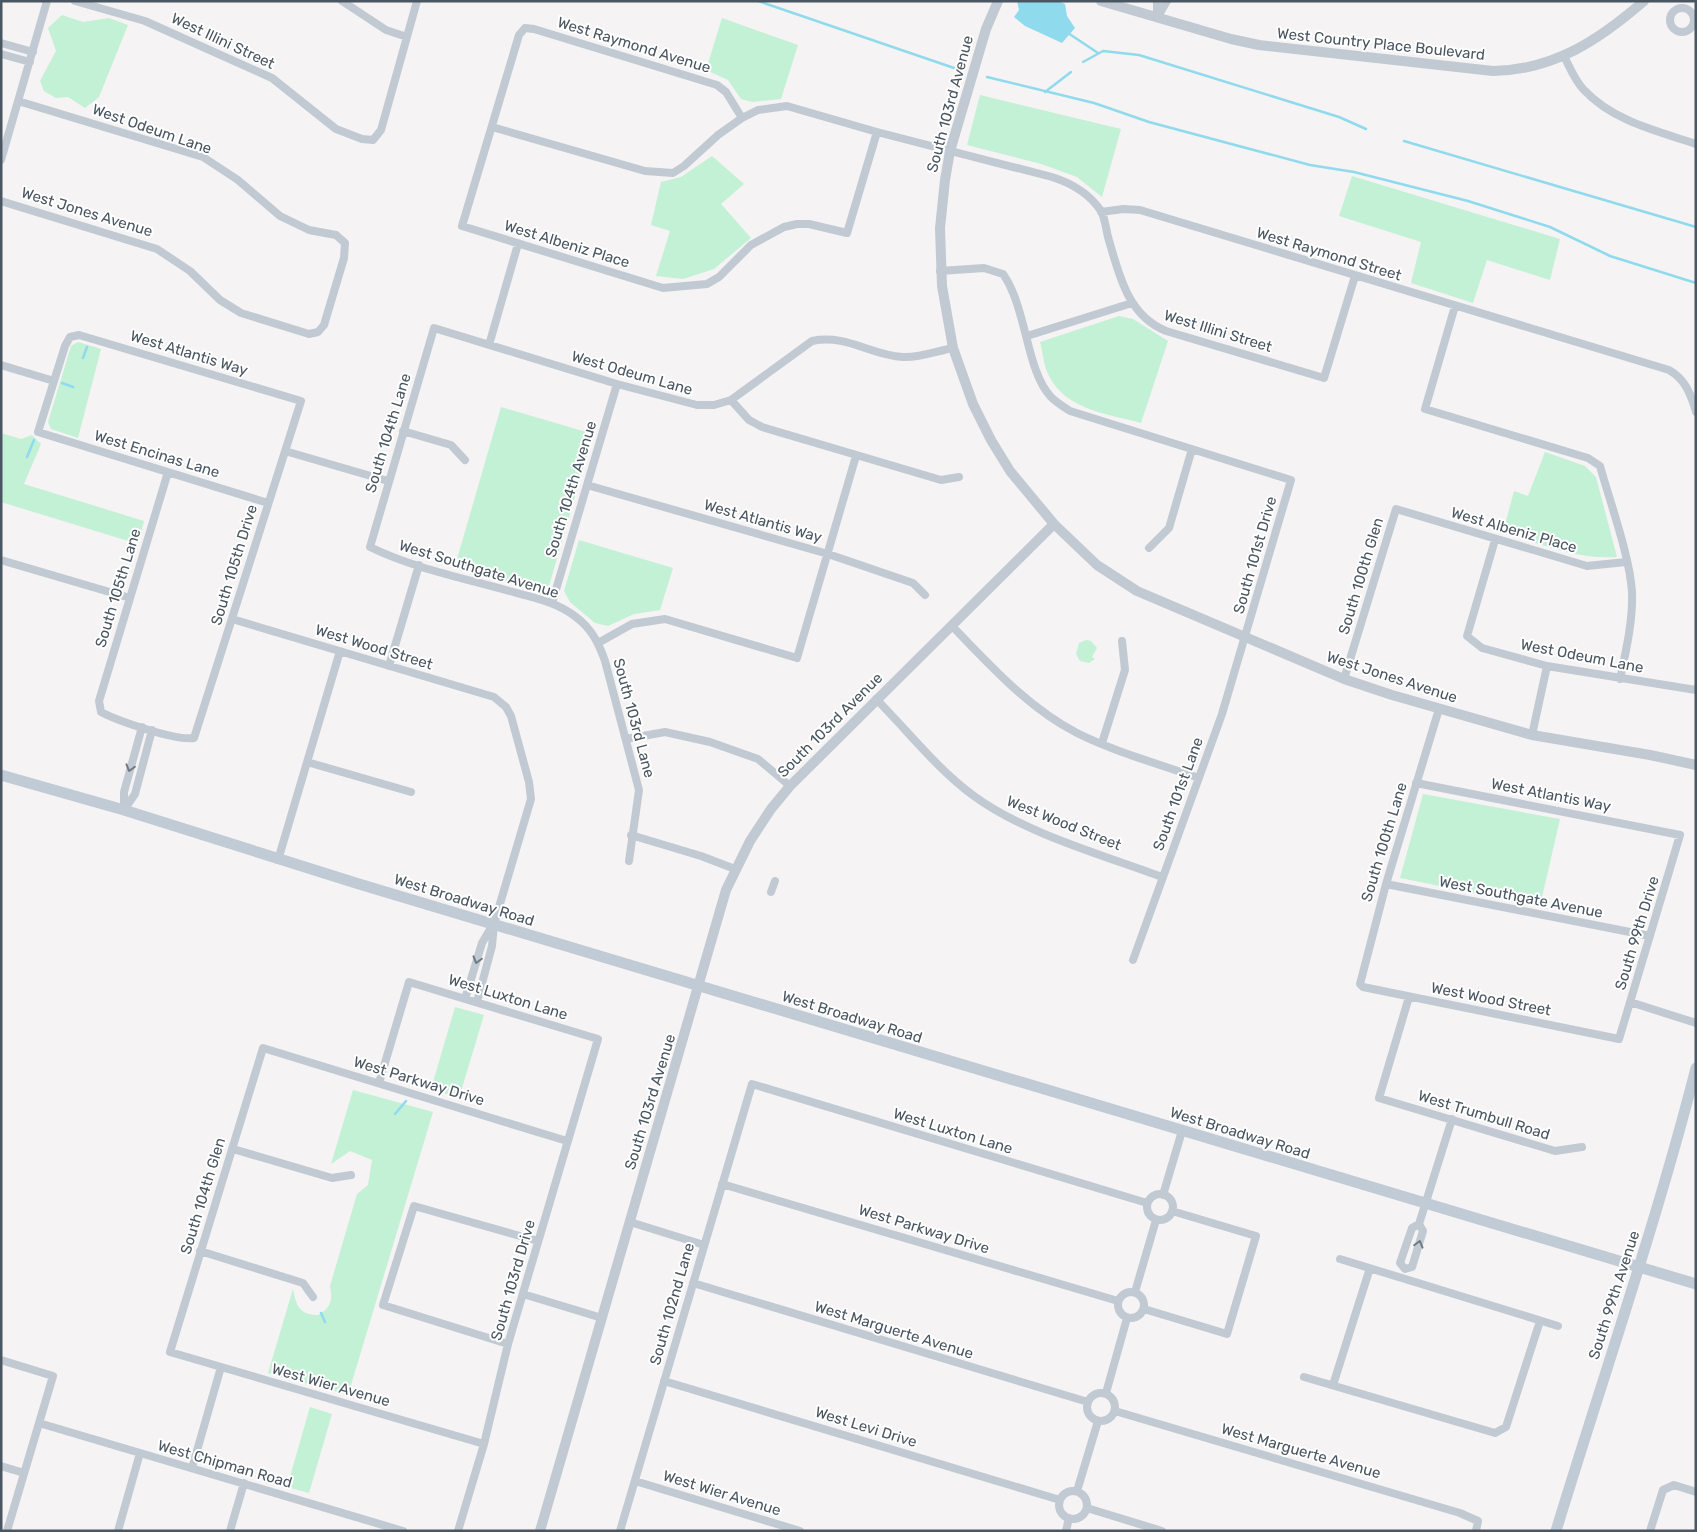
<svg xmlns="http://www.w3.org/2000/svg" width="1697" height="1532" font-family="Rubik,sans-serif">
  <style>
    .green { fill: #c3f1d5 }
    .water { fill: #90daee }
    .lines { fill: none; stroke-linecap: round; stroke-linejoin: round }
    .stream { stroke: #90daee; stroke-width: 2.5 }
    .minor { stroke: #c1cad2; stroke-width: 8 }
    .tertiary { stroke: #c1cad2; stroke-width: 10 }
    .secondary { stroke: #c1cbd6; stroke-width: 11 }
    .oneway { stroke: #6e7983 }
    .labels { text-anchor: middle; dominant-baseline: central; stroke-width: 4; stroke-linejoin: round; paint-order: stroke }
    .street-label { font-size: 15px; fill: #4a5661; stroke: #fff }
  </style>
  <rect width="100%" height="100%" fill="#f5f3f3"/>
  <path class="green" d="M62 15 83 22 109 18 128 25 99 97 85 108 68 97 56 98 44 91 40 81 56 51 48 28Z
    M722 18 798 45 781 99 752 102 741 99 728 80 706 70Z
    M980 95 1121 129 1102 197 1077 177 1041 164 967 145Z
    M712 156 744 184 721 204 751 238 714 269 683 279 656 276 670 231 651 225 661 182 681 177Z
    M1352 176 1560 239 1550 280 1487 260 1473 303 1411 283 1421 242 1339 216Z
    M1119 316 1133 319 1168 341 1141 423C1109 414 1066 410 1049 376 1044 367 1043 353 1040 342Z
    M78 342 101 349 78 438 51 429 48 422 71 346Z
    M501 407 593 434 547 593 455 566Z
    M1 433 21 439 32 435 41 444 24 484 144 521 138 544 1 502Z
    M1545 452 1585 466 1596 477 1617 557C1577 560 1541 544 1503 532L1514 491 1528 496Z
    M579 540 673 568 660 610 634 614 608 626 595 623 570 602 564 591Z
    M1086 640 1091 641 1097 648 1092 657 1095 659 1089 663 1080 661 1076 654 1079 643Z
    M1423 794 1560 819 1540 906 1400 878Z
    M455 1007 484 1015 459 1098 431 1089Z
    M353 1090 433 1112 348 1395 268 1373 293 1289C296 1305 299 1315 318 1315 331 1308 333 1300 330 1286L357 1194 368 1185 372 1160 350 1151 331 1164Z
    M310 1407 332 1414 309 1493 287 1487Z"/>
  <path class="water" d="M1017 1H1058L1065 4 1067 16 1075 28 1062 43 1025 26 1014 17 1019 10Z"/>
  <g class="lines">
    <path class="stream" d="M758 1 957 69
      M1068 33 1098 53
      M1083 62 1103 51 1139 55 1339 117 1366 129
      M987 77 1094 103 1149 122 1310 165 1354 172 1468 201 1550 227 1610 256 1696 283
      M1045 92 1071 72
      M1404 141 1696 227
      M83 358 87 347
      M62 383 73 387
      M27 457 34 440
      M133 530 141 533
      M395 1114 406 1101
      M321 1313 325 1322"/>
    <path class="minor" d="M75 1 145 21 272 78 336 129 362 139 373 140 381 130 417 1
      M342 1 386 30 407 37
      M1157 1V18
      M1670 20a12 12 0 1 1 24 0a12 12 0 1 1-24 0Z
      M1157 18 1167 1
      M1 43 33 52
      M1 54 30 62
      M1564 56C1570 68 1575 81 1584 90 1613 121 1657 131 1696 144
      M742 118 726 92 717 85 534 29 525 28 519 35 462 226 663 288 707 284 719 277 751 245 784 227 797 224H809L847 233 877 132
      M492 127 645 171 673 173 684 166 718 135 742 118 758 110 787 106 877 132 1052 177C1071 183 1089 193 1101 211 1105 218 1106 229 1108 237 1119 274 1127 315 1166 331L1324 378 1355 276
      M1 160 47 1
      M1 201 157 249 190 271 220 300 241 313 309 334 318 332 324 325 344 258 345 243 336 235 309 230 280 216 238 180 203 157 18 101
      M1101 212 1123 209 1140 210 1669 370C1685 379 1691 394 1696 412
      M940 271 984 268 1003 274C1027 308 1026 371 1051 397 1057 403 1064 407 1070 411L1291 480 1222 714 1133 960
      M1455 306 1425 409 1588 458 1600 466C1610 502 1630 557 1632 592 1633 621 1626 651 1620 679
      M1027 336 1132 303
      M489 345 518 244
      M1 365 54 381
      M731 400 749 420 762 427 941 480 959 477
      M403 431 451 445 465 460
      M285 451 388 481
      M168 472 99 701 101 712C118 721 176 741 194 738L301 401 79 335 70 337 65 346 38 432 268 503
      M587 485 828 554 913 583 925 595
      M1495 540 1467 636 1482 648 1547 666 1696 690
      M1149 548 1169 528 1192 449
      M1 560 130 598
      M552 603 617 384
      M232 619 494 697 506 707 511 716 529 782 531 799 494 924 492 946 477 1002
      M952 626C990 665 1027 707 1077 733 1115 752 1159 764 1199 778
      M598 643 632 624 665 619 797 658 856 456
      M389 666 419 565
      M1344 679 1396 509 1587 566 1626 562
      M876 699C908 731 937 769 974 796 1024 833 1103 855 1162 877
      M1532 735 1547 666
      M626 739 665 732 710 742 758 759 790 786
      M1102 743 1125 670 1122 641
      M307 762 411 792
      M1416 783 1680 835 1619 1039 1363 987 1360 984 1386 884 1439 709
      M124 810V792L142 727
      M124 810 135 794 152 730
      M631 835 701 856 735 869
      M278 860 340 651
      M629 861 639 790 605 661C599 644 592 629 576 617 557 602 532 597 509 591 463 578 413 568 370 547L434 328 617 384 697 405H714L731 400 812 341C847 334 870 355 903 357 919 358 937 351 953 348
      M1386 884 1650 936
      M771 892 775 881
      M1409 997 1379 1098 1555 1151 1582 1147
      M465 999 482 943 492 926
      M1630 1002 1696 1023
      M379 1083 409 982 598 1039 508 1344 484 1444 458 1531
      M233 1149 332 1178 351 1175
      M722 1184 1118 1301
      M1147 1207a13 13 0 1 1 26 0a13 13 0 1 1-26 0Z
      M1163 1195 1182 1131
      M630 1222 704 1245
      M1419 1224 1423 1231 1412 1267 1405 1269 1400 1263 1412 1228 1419 1224 1452 1119
      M200 1251 303 1283 313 1297
      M1340 1259 1558 1326
      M693 1283 1088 1402
      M1118 1305a13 13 0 1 1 26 0a13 13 0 1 1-26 0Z
      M1135 1292 1156 1220
      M523 1294 602 1318
      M1144 1309 1227 1334 1256 1236 1172 1211
      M508 1344 383 1305 414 1206 538 1241
      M1 1360 53 1376 7 1531
      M1304 1377 1495 1433 1506 1427 1540 1321
      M664 1381 1060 1500
      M1333 1385 1370 1268
      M1087 1407a14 14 0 1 1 28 0a14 14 0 1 1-28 0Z
      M1106 1393 1127 1318
      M1115 1411 1460 1513 1478 1521 1476 1531
      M39 1423 403 1531
      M484 1444 170 1352 263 1048 567 1141
      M1 1466 24 1473
      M192 1468 221 1367
      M635 1481 800 1531
      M1059 1505a14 14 0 1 1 28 0a14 14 0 1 1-28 0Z
      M1077 1491 1098 1421
      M1087 1508 1162 1531
      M118 1531 140 1453
      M230 1531 244 1483
      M620 1531 752 1084 1147 1203
      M1066 1531 1069 1518
      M1650 1531 1663 1490 1674 1485 1696 1492"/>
    <path class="tertiary" d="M998 1 986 29 950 151 945 180 940 228 942 286 953 348 973 404 991 440 1010 471 1054 524 1097 565 1137 591 1344 679 1392 695 1532 735 1650 755 1696 765
      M1101 1 1231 39 1259 45 1493 71C1554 70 1599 40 1644 1
      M540 1531 726 890 750 841 771 809 790 786 1054 524"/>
    <path class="secondary" d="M1 775 124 810 359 884 1696 1284
      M1556 1531C1603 1377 1656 1224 1696 1068"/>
  </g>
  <defs><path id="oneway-chevron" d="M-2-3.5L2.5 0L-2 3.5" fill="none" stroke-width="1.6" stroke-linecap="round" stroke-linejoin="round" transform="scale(1.25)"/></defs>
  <g class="oneway">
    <use href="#oneway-chevron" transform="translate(130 768) rotate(106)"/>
    <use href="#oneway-chevron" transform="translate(477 960) rotate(106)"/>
    <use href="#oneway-chevron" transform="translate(1419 1244) rotate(-74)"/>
  </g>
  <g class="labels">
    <g class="street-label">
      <text transform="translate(223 41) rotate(25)">West Illini Street</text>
      <text transform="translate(1381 44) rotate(6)">West Country Place Boulevard</text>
      <text transform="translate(634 45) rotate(17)">West Raymond Avenue</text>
      <text transform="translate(950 104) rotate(-75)">South 103rd Avenue</text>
      <text transform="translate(152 129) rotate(19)">West Odeum Lane</text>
      <text transform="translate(87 212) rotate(17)">West Jones Avenue</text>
      <text transform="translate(567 244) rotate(17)">West Albeniz Place</text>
      <text transform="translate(1329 254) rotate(17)">West Raymond Street</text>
      <text transform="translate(1218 331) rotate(17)">West Illini Street</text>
      <text transform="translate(189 353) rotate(17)">West Atlantis Way</text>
      <text transform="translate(632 373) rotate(16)">West Odeum Lane</text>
      <text transform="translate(388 433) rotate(-73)">South 104th Lane</text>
      <text transform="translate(157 454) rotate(17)">West Encinas Lane</text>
      <text transform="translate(571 489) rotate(-73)">South 104th Avenue</text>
      <text transform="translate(763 521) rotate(16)">West Atlantis Way</text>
      <text transform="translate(1514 530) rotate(16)">West Albeniz Place</text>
      <text transform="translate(1255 555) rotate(-74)">South 101st Drive</text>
      <text transform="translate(234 565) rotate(-73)">South 105th Drive</text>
      <text transform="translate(479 569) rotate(17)">West Southgate Avenue</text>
      <text transform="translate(1361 576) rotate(-73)">South 100th Glen</text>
      <text transform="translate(118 588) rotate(-73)">South 105th Lane</text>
      <text transform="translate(374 647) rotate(17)">West Wood Street</text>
      <text transform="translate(1582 656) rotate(11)">West Odeum Lane</text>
      <text transform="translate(1392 677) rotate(18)">West Jones Avenue</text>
      <text transform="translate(634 718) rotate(75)">South 103rd Lane</text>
      <text transform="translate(830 725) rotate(-45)">South 103rd Avenue</text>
      <text transform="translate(1178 794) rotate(-70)">South 101st Lane</text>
      <text transform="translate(1551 795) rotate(11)">West Atlantis Way</text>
      <text transform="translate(1064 823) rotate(22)">West Wood Street</text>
      <text transform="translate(1384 842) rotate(-73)">South 100th Lane</text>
      <text transform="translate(1521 897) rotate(11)">West Southgate Avenue</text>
      <text transform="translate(464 900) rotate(17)">West Broadway Road</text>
      <text transform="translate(1637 933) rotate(-73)">South 99th Drive</text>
      <text transform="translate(508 997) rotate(17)">West Luxton Lane</text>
      <text transform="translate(1491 999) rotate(11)">West Wood Street</text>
      <text transform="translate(852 1017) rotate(17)">West Broadway Road</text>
      <text transform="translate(419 1081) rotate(17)">West Parkway Drive</text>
      <text transform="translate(650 1102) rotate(-73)">South 103rd Avenue</text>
      <text transform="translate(1484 1115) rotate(17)">West Trumbull Road</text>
      <text transform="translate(953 1131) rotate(17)">West Luxton Lane</text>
      <text transform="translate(1240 1133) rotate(17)">West Broadway Road</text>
      <text transform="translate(203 1196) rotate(-73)">South 104th Glen</text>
      <text transform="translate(924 1229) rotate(17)">West Parkway Drive</text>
      <text transform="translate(513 1280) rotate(-74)">South 103rd Drive</text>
      <text transform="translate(1614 1295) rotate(-72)">South 99th Avenue</text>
      <text transform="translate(672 1304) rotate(-74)">South 102nd Lane</text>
      <text transform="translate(894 1330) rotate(17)">West Marguerte Avenue</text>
      <text transform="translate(331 1385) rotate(16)">West Wier Avenue</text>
      <text transform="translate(866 1427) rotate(17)">West Levi Drive</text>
      <text transform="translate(1301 1451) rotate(16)">West Marguerte Avenue</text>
      <text transform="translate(225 1464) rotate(16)">West Chipman Road</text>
      <text transform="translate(722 1493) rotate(17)">West Wier Avenue</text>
    </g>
  </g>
  <rect width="1697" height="1532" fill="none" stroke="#4a5661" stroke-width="5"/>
</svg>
